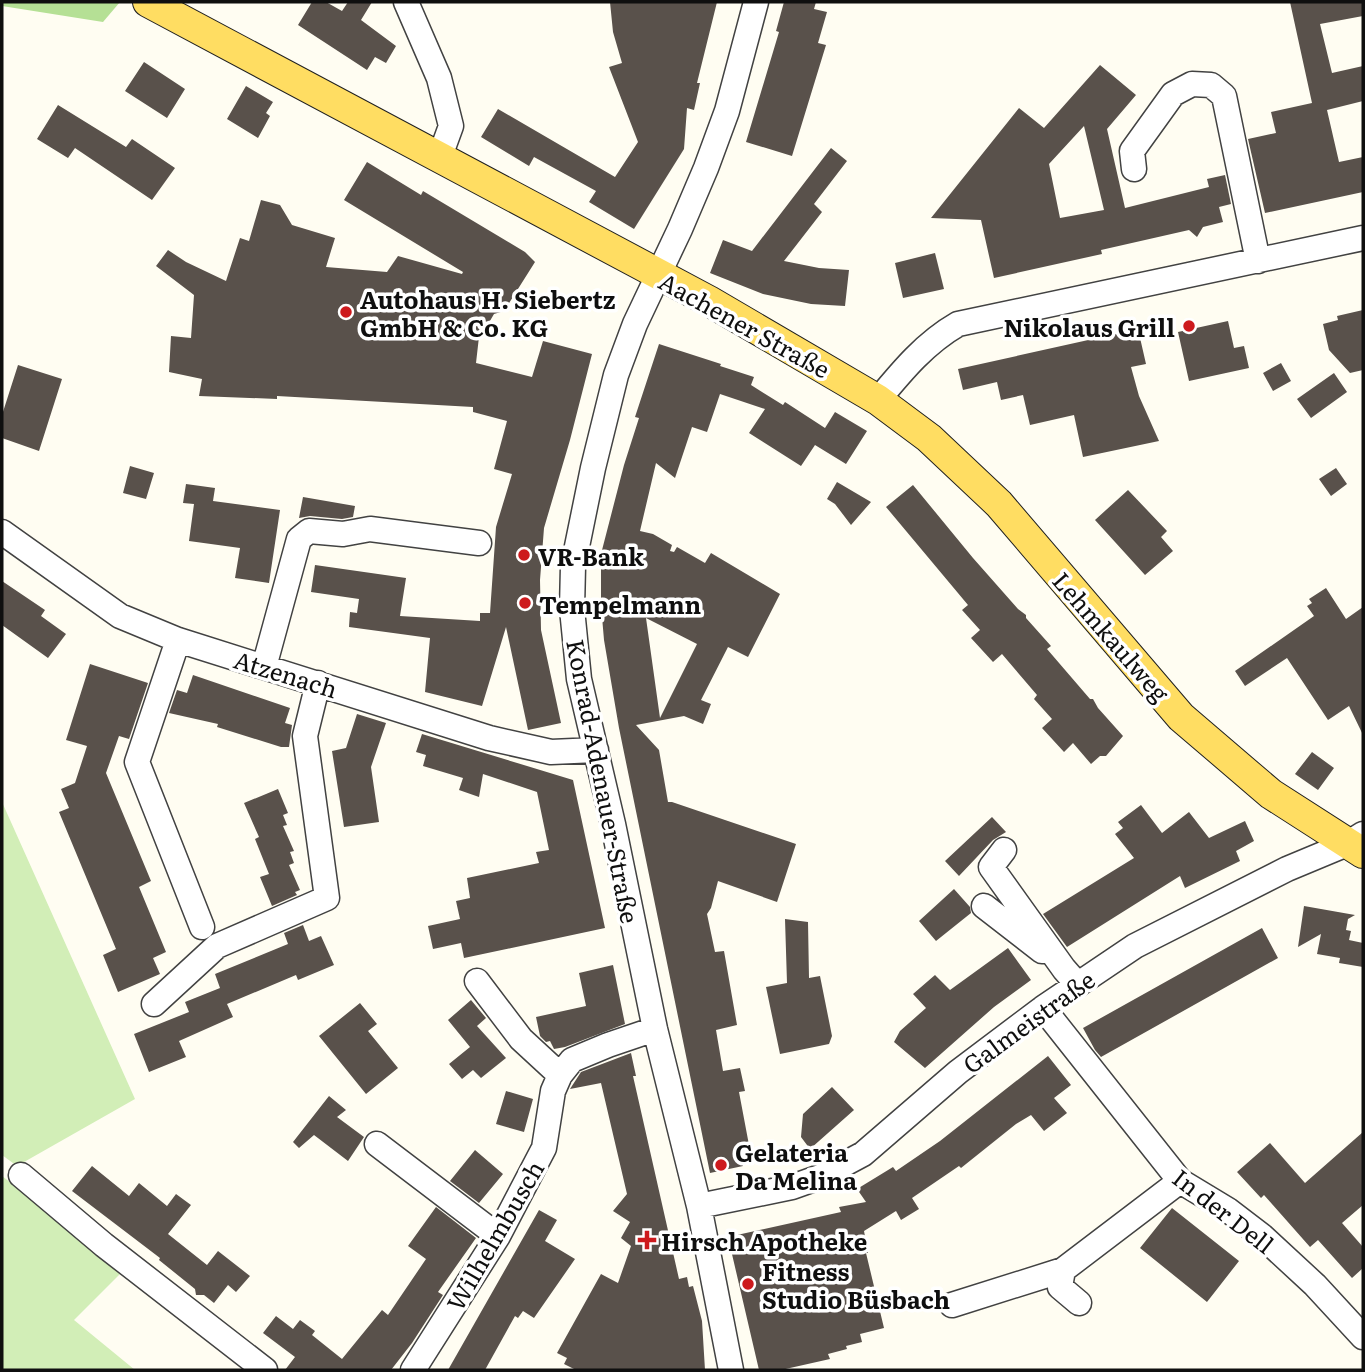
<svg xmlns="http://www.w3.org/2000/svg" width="1365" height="1372" font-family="Literata,serif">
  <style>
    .green { fill: #d2eeb7 }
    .forest { fill: #b5e095 }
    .building { fill: #59514b; fill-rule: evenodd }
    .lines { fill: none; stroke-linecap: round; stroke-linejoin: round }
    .minor-casing { stroke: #424242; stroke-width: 27 }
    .major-casing { stroke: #202020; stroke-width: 32 }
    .minor { stroke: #fff; stroke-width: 24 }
    .major { stroke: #ffdd62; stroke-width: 30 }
    .poi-dot { fill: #cd1a1d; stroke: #fff; stroke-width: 2.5 }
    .labels { text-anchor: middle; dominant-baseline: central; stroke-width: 7; stroke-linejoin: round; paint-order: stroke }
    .poi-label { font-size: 24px; font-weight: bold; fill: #0f0f0f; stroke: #fff; text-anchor: start }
    .street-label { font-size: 24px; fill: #0f0f0f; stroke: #fff }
  </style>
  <rect width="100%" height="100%" fill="#fffdf2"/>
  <path class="green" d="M2 802 135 1099 17 1166 2 1155Z
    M2 1176 124 1270 74 1320 135 1370H2Z"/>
  <path class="forest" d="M2 2H120L103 22 2 6Z"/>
  <path class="building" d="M312 2H326L342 11 348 2H372L361 20 396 46 386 63 375 57 367 70 298 25Z
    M610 2H717L697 83H700L694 110 687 108 684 149 634 229 589 202 596 191 534 157 529 166 481 137 498 109 615 177 638 142 609 67 622 63 613 32Z
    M784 2H816L814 9 827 12 818 43 826 45 792 156 746 142 779 32 776 31Z
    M1290 2H1363V16L1320 24 1332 73 1363 66V101L1327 110 1339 162 1363 157V192L1265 213 1248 139 1276 133 1271 112 1312 103Z
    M144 62 185 89 167 118 125 91Z
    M1100 65 1136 95 1107 129 1125 208 1209 187 1207 179 1225 175 1231 204 1219 207 1223 222 1203 227 1197 237 1189 230 1101 250 1102 254 994 278 981 220 931 218 1019 108 1044 128ZM1084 126 1104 210 1060 218 1049 164Z
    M246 86 273 102 266 113 270 116 258 138 227 119Z
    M58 105 126 147 132 139 175 168 152 200 75 148 68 158 37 139Z
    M831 148 847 161 814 204 822 212 784 261 819 268 849 270 845 306 811 304 763 294 710 273 723 240 752 251Z
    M367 162 421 195 423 191 525 252 535 262 504 311 494 314 487 326 480 328 476 363 532 377 543 341 592 354 570 440 544 528 540 580 541 630 561 723 528 730 506 627 482 706 425 692 430 638 349 627 350 612 357 613 359 599 311 592 315 565 406 578 400 616 480 621V613H490L496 527 512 474 494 469 507 421 473 412V407L277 396V399L199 396 202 379 169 372 171 336 191 338 194 295 156 266 168 250 186 262 226 281 240 238 249 241 261 200 280 205 292 225 335 238 326 267 387 272 398 256 462 274 463 272 344 200Z
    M935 253 944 289 903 298 895 263Z
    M1363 310V370L1350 373 1329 350 1323 324 1338 320 1337 316Z
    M1228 321 1234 348 1244 346 1249 368 1189 381 1178 332Z
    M1138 329 1146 364 1131 367 1139 396 1159 441 1083 457 1074 415 1030 425 1023 395 1001 400 997 382 963 390 958 369Z
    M659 344 721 364 720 366 754 377 751 385 783 405 785 402 825 428 835 412 867 431 846 464 815 445 801 466 749 433 765 409 720 394 707 432 692 427 675 478 656 463 640 531 653 534 672 545 670 551 674 552 677 547 705 563 711 553 780 594 748 657 728 647 701 700 711 704 703 724 684 716 636 725 659 750 668 802H672L796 844 777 902 718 881 711 908 707 914 715 952 724 951 737 1025 716 1030 723 1071 740 1068 745 1091 739 1092 752 1161 742 1163 743 1166 710 1173 619 728 604 640 601 605V554L624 465 639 418 635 417ZM646 618 697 644 660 718Z
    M1281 363 1291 381 1273 391 1263 373Z
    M18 365 62 379 39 451 2 438V415Z
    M1334 373 1347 392 1311 418 1297 399Z
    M130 466 154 473 146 499 123 493Z
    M1336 468 1347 484 1331 496 1319 479Z
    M837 482 871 502 851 525 835 504 827 499Z
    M186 484 215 488 213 501 280 510 269 583 235 578 240 548 189 541 194 504 183 503Z
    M913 485 973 558 1018 609 1026 615V618L1051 646 1047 649 1090 699H1093L1098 708 1123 736 1106 756H1100L1091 764 1073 743 1064 752 1042 728 1052 719 1034 699 1037 695 1002 654 993 662 971 638 980 630 962 610 968 605 886 507Z
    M1128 490 1167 531 1161 537 1173 551 1145 575 1095 520Z
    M303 497 355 506 353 517 342 519 310 516 299 518Z
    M2 581 45 610 41 616 66 634 48 658 2 625Z
    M1326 588 1346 619 1363 607V735L1349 706 1328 720 1287 658 1245 686 1235 671 1314 616 1307 606 1312 603 1309 599Z
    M90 664 148 683 129 739 119 736 106 773 151 881 139 887 166 952 153 958 160 974 118 992 103 955 116 949 59 812 69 808 61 789 75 783 87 746 66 740Z
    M193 675 290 708 285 723 292 725 289 747H281L217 727 218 724 169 713 177 690 187 693Z
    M357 714 386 723 371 767 379 822 344 827 332 751 346 748Z
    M422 734 573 780 605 928 464 958 461 943 433 949 428 926 460 919 456 901 470 898 467 878 539 863 536 852 549 850 537 792 483 774 479 797 459 790 463 778 423 766 426 755 416 752Z
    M1312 752 1334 768 1318 790 1295 774Z
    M278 789 288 813 283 815 287 825 283 826 294 851 290 852 294 863 289 865 300 890 295 892 297 895 272 906 260 877 269 874 255 839 259 837 244 803Z
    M1141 805 1162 833 1189 812 1209 838 1245 821 1254 841 1236 851 1240 861 1185 888 1180 876 1067 947 1043 914 1134 858 1115 834 1123 828 1118 822Z
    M992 817 1006 832 993 840 959 876 945 861Z
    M954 889 970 907 971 913 936 941 919 921Z
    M1304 906 1355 915 1348 919 1346 930 1351 931 1349 940 1363 943V967L1339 963 1340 958 1317 954 1321 934 1298 947Z
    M785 919 808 922 809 978 820 976 832 1036 829 1044 780 1054 766 987 787 983Z
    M303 925 309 941 321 936 334 965 298 980 296 975 227 1004 233 1017 179 1041 186 1057 149 1072 134 1034 189 1012 185 1002 220 988 215 974 288 944 284 933Z
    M1262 928 1278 958 1101 1057 1095 1050 1083 1028Z
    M1008 948 1031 980 994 1007 925 1068 894 1042 900 1031 926 1008 913 994 935 975 950 990Z
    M613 965 625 1024 565 1047 554 1049 550 1041 546 1042 540 1036 536 1017 586 1006 579 973Z
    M471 1000 486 1018 477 1026 506 1058 481 1078 473 1070 462 1079 449 1064 470 1047 448 1020Z
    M360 1003 377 1024 368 1031 398 1068 366 1094 319 1036Z
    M631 1053 636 1076H633L679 1279 687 1277 689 1287 693 1286 702 1321 705 1370H576L564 1364 567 1358 557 1353 601 1274 618 1283 631 1246 621 1238 630 1222 613 1211 627 1194 601 1083 570 1089 581 1072Z
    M1048 1056 1071 1085 1054 1098 1067 1113 1044 1131 1031 1115 1016 1124 961 1168 959 1166 912 1198 919 1209 901 1220 896 1211 864 1231 868 1253H866L884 1328 860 1334 862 1342 846 1346 847 1349 828 1354 830 1359 781 1370H759L728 1237 841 1212 839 1207 866 1202 857 1189 893 1167 896 1171 940 1141Z
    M832 1087 854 1110 810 1149 801 1137 803 1114Z
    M506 1091 533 1099 524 1132 496 1124Z
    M329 1096 346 1110 337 1117 364 1137 348 1161 314 1135 299 1148 293 1142Z
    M1363 1132V1205L1342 1223 1363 1247V1268L1352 1278 1318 1240 1310 1247 1264 1195 1261 1198 1237 1172 1270 1143 1305 1183Z
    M475 1150 503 1174 479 1203 450 1181Z
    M92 1166 129 1196 139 1183 167 1206 176 1194 191 1205 168 1234 207 1265 218 1251 250 1276 236 1292 228 1285 214 1303 204 1295H196L195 1289 159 1260 160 1258 72 1191Z
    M436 1207 476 1238 438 1292 443 1295 412 1343 391 1370H285L295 1357 263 1333 276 1316 293 1329 300 1320 315 1331 312 1335 342 1359 382 1310 388 1315 426 1259 408 1246Z
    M1172 1208 1239 1261 1207 1302 1140 1248Z
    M539 1210 557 1220 545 1241 575 1259 534 1318 523 1311 518 1318 515 1316 485 1370H448Z"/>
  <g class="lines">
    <defs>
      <path id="minor" d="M406 2 439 78 451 126 439 159
        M1134 169 1132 151 1173 94 1192 84 1211 85 1224 96 1258 261
        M878 400C902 371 925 343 958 324L1363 238
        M2 532 120 616 178 640 489 738 551 752 596 750
        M178 640 137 762 202 927
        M264 667 299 539 309 531 343 534 370 529 479 543
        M1004 850 991 867 1064 969 1078 985
        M984 906 1042 951
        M477 981 521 1039 560 1075
        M154 1004 217 946 327 898 305 736 318 683
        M1043 1008 1180 1181 1228 1210 1262 1236 1315 1285 1363 1337
        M377 1144 498 1236
        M21 1175 104 1245 265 1370
        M699 1206 792 1187 820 1177 863 1154 958 1072 1043 1008 1135 946 1287 869 1347 844 1363 834
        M1063 1270 1060 1287 1079 1303
        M952 1305 1063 1270 1180 1181
        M413 1370 498 1236 544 1148 553 1091 560 1075 572 1060 608 1045 655 1029
        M731 1370 699 1206 655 1029 613 824 579 679 572 609 573 566 593 468 616 375 635 324 680 229 706 168 727 111 756 2"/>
      <path id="major" d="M148 2 709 301 878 400 929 438 999 504 1181 717 1271 794 1363 853"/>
    </defs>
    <use href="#minor" class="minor-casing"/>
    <use href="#major" class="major-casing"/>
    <use href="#minor" class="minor"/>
    <use href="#major" class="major"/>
  </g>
  <g class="poi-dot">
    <circle cx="346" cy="312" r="7"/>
    <circle cx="1189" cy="326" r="7"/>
    <circle cx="524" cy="555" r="7"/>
    <circle cx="525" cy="603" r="7"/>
    <circle cx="721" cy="1165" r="7"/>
    <path d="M643.5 1229.5h7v7h7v7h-7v7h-7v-7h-7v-7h7z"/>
    <circle cx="748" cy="1284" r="7"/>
  </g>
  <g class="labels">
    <g class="poi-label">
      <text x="360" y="298">Autohaus H. Siebertz<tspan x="360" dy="28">GmbH &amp; Co. KG</tspan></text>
      <text x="1175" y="326" text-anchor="end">Nikolaus Grill</text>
      <text x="538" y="555">VR-Bank</text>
      <text x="539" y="603">Tempelmann</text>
      <text x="735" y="1151">Gelateria<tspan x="735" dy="28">Da Melina</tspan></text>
      <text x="661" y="1240">Hirsch Apotheke</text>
      <text x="762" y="1270">Fitness<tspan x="762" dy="28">Studio Büsbach</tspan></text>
    </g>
    <g class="street-label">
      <text transform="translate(745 324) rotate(29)">Aachener Straße</text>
      <text transform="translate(1112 636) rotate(49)">Lehmkaulweg</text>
      <text transform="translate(286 673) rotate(17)">Atzenach</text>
      <text transform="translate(604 781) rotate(79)">Konrad-Adenauer-Straße</text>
      <text transform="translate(1028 1021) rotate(-36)">Galmeistraße</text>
      <text transform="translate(1224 1210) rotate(38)">In der Dell</text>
      <text transform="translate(494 1235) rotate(-60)">Wilhelmbusch</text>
    </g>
  </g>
  <rect width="1365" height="1372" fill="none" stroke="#0f0f0f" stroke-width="7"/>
</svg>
